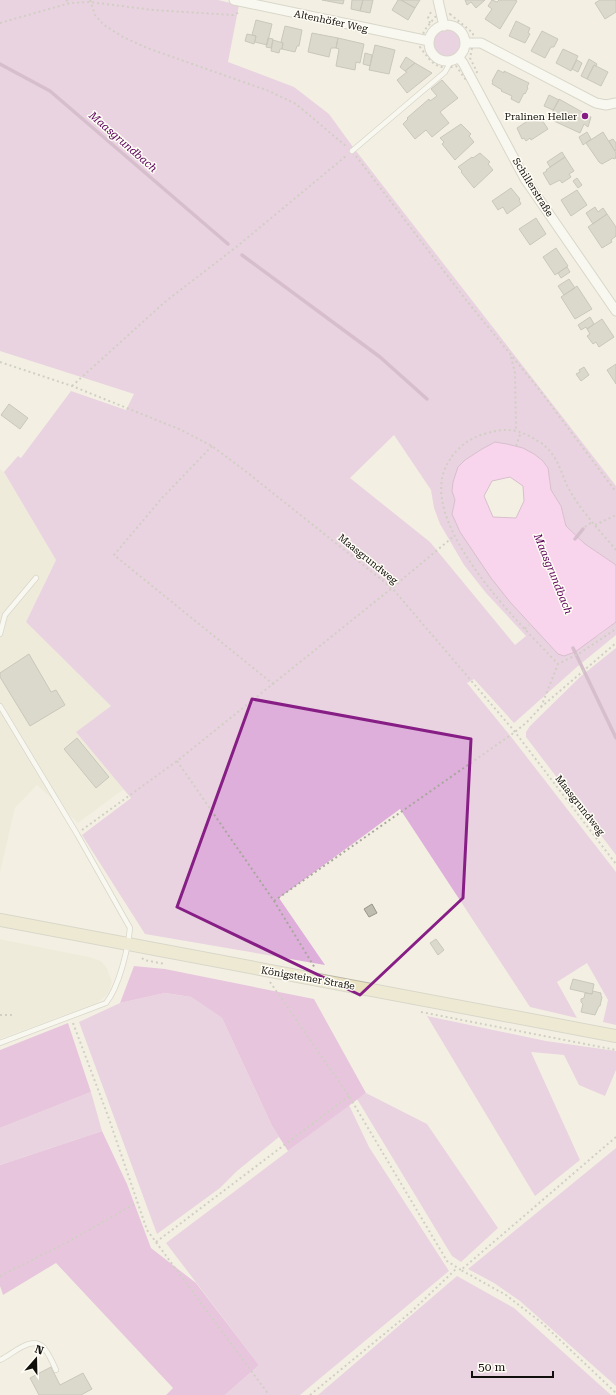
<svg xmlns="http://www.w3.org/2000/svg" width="616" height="1395" font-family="'Roboto Serif',serif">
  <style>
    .built { fill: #eae5d1 }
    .green { fill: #deafdb; fill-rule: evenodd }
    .forest { fill: #da93d6 }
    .water { fill: #feb4f8; stroke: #b782b1; fill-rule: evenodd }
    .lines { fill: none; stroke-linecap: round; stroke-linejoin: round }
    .stream { stroke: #b782b1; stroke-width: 3.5 }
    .building { fill: #bfbcb0; stroke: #979489 }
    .lane-casing { stroke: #bab7ab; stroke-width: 6 }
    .street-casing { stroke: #bab7ab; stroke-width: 11 }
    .secondary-casing { stroke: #bab7ab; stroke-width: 14 }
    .path { stroke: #a9a79d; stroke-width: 2; stroke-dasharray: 2 3; stroke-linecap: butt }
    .lane { stroke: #fff; stroke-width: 4.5 }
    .street { stroke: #fff; stroke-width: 9 }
    .secondary { stroke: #e9e1bf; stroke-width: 12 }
    .marked { fill: none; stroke: #871e85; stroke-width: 3; stroke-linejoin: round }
    .poi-dot { fill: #871e85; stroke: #fffdf5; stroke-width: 1.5 }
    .labels { text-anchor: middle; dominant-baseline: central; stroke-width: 3; stroke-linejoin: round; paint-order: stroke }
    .street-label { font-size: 10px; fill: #110f0b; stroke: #fffdf5 }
    .poi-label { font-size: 10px; fill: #110f0b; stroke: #fffdf5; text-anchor: end }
    .water-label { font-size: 11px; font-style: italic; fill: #5b005a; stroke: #fffdf5 }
  </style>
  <rect width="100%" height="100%" fill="#f3f0e3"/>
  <path class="built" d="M0 469 4 472 56 560 26 622 111 706 76 732 124 789 78 823 37 785 15 808 0 873Z
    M0 939 89 957 101 961 107 968 112 982 108 994 97 1003 0 1039Z"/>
  <path class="green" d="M0 0H218L239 5 228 62 294 87 329 114 353 147 616 486V565L585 544 566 526 561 506 551 490 548 468 542 460 534 454 516 446 495 442 482 449 465 460 452 491 455 500 452 514 460 532 510 602 558 654 598 636 616 622V635L578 666 514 723 474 679 467 683 512 738 616 872V1025L603 1022 608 1000 587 963 557 982 577 1018 530 1007 400 809 279 898 325 965 145 934 82 835 131 798 76 732 111 706 26 622 56 560 4 472 18 456 21 458 71 391 126 410 134 394 0 351ZM394 435 431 490 434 508 440 524 464 565 486 593 526 636 515 645 430 542 350 478Z
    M433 43a14 14 0 1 1 28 0a14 14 0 1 1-28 0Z
    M616 648V855L526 737V732L530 726 581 676Z
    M165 993 191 997 222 1018 272 1126 279 1137 237 1171 220 1188 157 1234 79 1022 120 1003Z
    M427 1016 546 1041 616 1051V1070L605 1096 579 1085 564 1055 531 1052 580 1160 535 1196Z
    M91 1092 102 1131 0 1165V1128Z
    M366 1093 427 1124 498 1228 461 1262 452 1256 357 1099Z
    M349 1105 369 1147 449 1271 300 1395H225L259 1365 166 1243Z
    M616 1148V1386L520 1301 494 1283 468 1269Z
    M457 1276 514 1308 611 1395H318Z"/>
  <path class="forest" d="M134 966 165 969 314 999 366 1093 288 1151 272 1126 222 1018 191 997 165 993 120 1003Z
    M68 1023 91 1092 0 1128V1050Z
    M102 1131 127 1184 151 1248 196 1283 259 1365 225 1395H166L173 1388 56 1263 3 1295 0 1286V1165Z"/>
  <path class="water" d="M495 442 507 444 523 448 534 454 542 460 548 468 551 490 561 506 566 526 585 544 616 565V622L575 652 564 656 558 654 510 602 491 578 460 532 452 514 455 500 452 491 453 482 458 467 465 460 482 449ZM510 477 523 486 524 501 516 518 493 517 484 496 492 481Z"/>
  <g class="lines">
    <path class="stream" d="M0 64 50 91 228 244
      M242 255 380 357 427 399
      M575 539 583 529
      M573 648 616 738"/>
  </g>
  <path class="building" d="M322 0H344L343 4Z
    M352 0H363L360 11 351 9Z
    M363 0H373L370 13 360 11Z
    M398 0H401L415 8 408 20 392 10Z
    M401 0H420L415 8Z
    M465 0H485L476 8 471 2 467 5Z
    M492 0 497 2 499 0H515L517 1 500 29 485 19 492 9 488 6Z
    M600 0H616V12L605 19 595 3Z
    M256 20 272 24 267 45 255 42 256 36 252 35Z
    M516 21 530 28 528 33 530 34 525 43 509 36Z
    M285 26 302 30 299 46H297L295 52 282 49 283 43 281 42Z
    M542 31 558 39 554 47H551L545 58 531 51Z
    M312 33 338 38 336 48H331L329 57 308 52Z
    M247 34 256 36 254 44 245 41Z
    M268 38 273 39 271 48 266 47Z
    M338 38 364 44 360 63 356 62 355 70 336 66 339 49 336 48Z
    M273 40 283 43 282 49H280L279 53 271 51Z
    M375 45 395 50 389 74 369 70Z
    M563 49 578 56 571 71 556 63Z
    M365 53 372 55 370 66 363 64Z
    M406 57 415 63 405 71 400 67Z
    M589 59 597 64 596 66 594 65 587 79 581 76Z
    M577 60 582 63 578 72 572 69Z
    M415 63 432 73 407 93 397 80 407 72 405 71Z
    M594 65 608 72 601 86 587 79Z
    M498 70 504 73V71L529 83 527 87 528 88 525 94 524 93 519 103 511 99 512 96 501 91 502 90 492 84 493 82 492 81Z
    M442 80 458 98 440 112 449 123 432 137 426 130 415 139 403 124 408 119 407 118 429 99 430 101 437 96 431 89Z
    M549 95 559 100 553 110 544 106Z
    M559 99 591 117 588 127 584 124 580 133 554 121 556 117 551 115Z
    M538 114 548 129 531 140 530 138 526 141 524 138 522 139 517 128Z
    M461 124 471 134 469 136 474 142 455 160 442 144 444 142 440 138Z
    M587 132 591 139 583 145 579 137Z
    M603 132 616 153V156L615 159 612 158 611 159 602 164 599 162 586 143Z
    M613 139 616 143V150L615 151 609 141Z
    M562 152 565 157 550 167 547 162Z
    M480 153 490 162 488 164 493 170 474 188 461 172 462 171 458 167 472 157 473 158Z
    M565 157 574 171 569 174 571 177 562 183 560 180 550 185 543 173 547 171 546 170Z
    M577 178 582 185 578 188 573 181Z
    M511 188 520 199 519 200 521 204 507 214 503 207 498 210 492 201Z
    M577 190 587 205 571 216 561 200Z
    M595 207 598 212 603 208 607 214 593 224 586 213Z
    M607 214 616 227V236L611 240 612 242 602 248 588 227Z
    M536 218 546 234 530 245 519 229Z
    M556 248 568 266 555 275 543 257Z
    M567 267 570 272 561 278 558 273Z
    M569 279 575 288 564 295 558 286Z
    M577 286 592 309 575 319 561 297Z
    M590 317 594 324 587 329 586 327 581 330 578 325Z
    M602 319 614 337 599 347 596 342 593 344 587 336 590 334 587 329Z
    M616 364V384L607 370Z
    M584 367 589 375 581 381 576 374 580 372 579 370Z
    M9 404 28 418 20 429 1 415Z
    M29 654 51 692 56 690 65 705 30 726 0 677V673Z
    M77 738 109 777 96 788 64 749Z
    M372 904 377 913 369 917 364 909Z
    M436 939 444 950 438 955 430 943Z
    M573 979 594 984 592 994 570 989Z
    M593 991 601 993V996L602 997 600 1006H599L595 1015 581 1012 583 1004 581 1002V999L584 998 585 993 592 994Z
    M51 1367 60 1385 83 1373 92 1389 81 1395H39L30 1378Z"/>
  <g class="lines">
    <defs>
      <path id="lane" d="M352 151 445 72 451 61
        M0 634 5 615 36 578
        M0 706 77 834 130 928C128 949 119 987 106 1003L0 1043
        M0 1360C12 1355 32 1334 44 1348 49 1354 53 1363 56 1370"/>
      <path id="street" d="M234 0 429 41
        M438 0 444 26
        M429 43a18 18 0 1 1 36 0a18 18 0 1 1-36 0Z
        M465 43H481L596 103 606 105 616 103
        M459 58 463 63 525 179 616 311"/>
      <path id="secondary" d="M0 920 616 1036"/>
    </defs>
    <use href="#lane" class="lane-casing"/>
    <use href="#street" class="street-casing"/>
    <use href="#secondary" class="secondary-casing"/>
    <path class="path" d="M66 0 70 3
      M90 0 95 15 104 25 123 37 147 48 269 91 296 104 347 147
      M450 14 473 33V43L470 58 477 72 466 80 456 66C436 71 431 62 420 47L424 31 435 17Z
      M0 23 70 3 90 2 153 10 233 15 240 12
      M430 23 428 18 431 12
      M356 156 466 300 538 388 616 492
      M511 357 515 373 516 430
      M0 362 72 386 179 429 212 446 244 470 392 588 515 732 616 864
      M72 386 166 301 235 248 346 156
      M212 446 162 498 114 555 273 684
      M516 446 521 432
      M595 525 616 515
      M585 527 592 522
      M616 550C600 531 582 512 570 491 561 475 560 460 545 446 542 443 537 441 533 438 515 428 503 428 484 434 469 438 456 449 449 461 411 519 521 625 558 664L580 653 616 629
      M525 629 529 625
      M541 707 558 664
      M177 761 274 901 315 968
      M82 830 177 761 392 588 454 536
      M274 901 515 732 527 722 540 708 616 643
      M142 958 144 960 165 964
      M270 982 349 1096 447 1261 461 1270
      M421 1012 616 1050
      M0 1015H13
      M73 1023 108 1116 147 1230 269 1395
      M616 1137 461 1270 506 1295 542 1323 616 1393
      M156 1242 349 1096
      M0 1276 66 1243 138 1202
      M310 1395 411 1312 457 1268"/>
    <use href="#lane" class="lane"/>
    <use href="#street" class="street"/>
    <use href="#secondary" class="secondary"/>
  </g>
  <path d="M0 0H616V1395H0ZM252 699 471 739 463 898 360 995 177 907Z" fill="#f3f0e3" fill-opacity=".55" fill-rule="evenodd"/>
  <path class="marked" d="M252 699 471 739 463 898 360 995 177 907Z"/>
  <circle class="poi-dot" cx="585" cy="116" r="4"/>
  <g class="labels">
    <g class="street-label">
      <text transform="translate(331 21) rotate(12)">Altenhöfer Weg</text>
      <text transform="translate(533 187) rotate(58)">Schillerstraße</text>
      <text transform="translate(368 559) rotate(39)">Maasgrundweg</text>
      <text transform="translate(580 805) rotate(52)">Maasgrundweg</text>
      <text transform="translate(308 978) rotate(10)">Königsteiner Straße</text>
    </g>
    <g class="poi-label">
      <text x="577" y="116">Pralinen Heller</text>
    </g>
    <g class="water-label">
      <text transform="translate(123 142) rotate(41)">Maasgrundbach</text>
      <text transform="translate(553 574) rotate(68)">Maasgrundbach</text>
    </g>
  </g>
  <g transform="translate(36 1359) rotate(20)" stroke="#fffdf5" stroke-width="3" paint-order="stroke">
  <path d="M0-3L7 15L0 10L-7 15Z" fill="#110f0b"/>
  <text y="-6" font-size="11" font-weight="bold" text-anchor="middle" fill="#110f0b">N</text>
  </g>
  <path d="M472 1371v6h81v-6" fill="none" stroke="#110f0b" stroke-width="2"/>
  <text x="478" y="1371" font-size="12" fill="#110f0b" stroke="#fffdf5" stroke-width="3" paint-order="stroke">50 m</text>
</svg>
